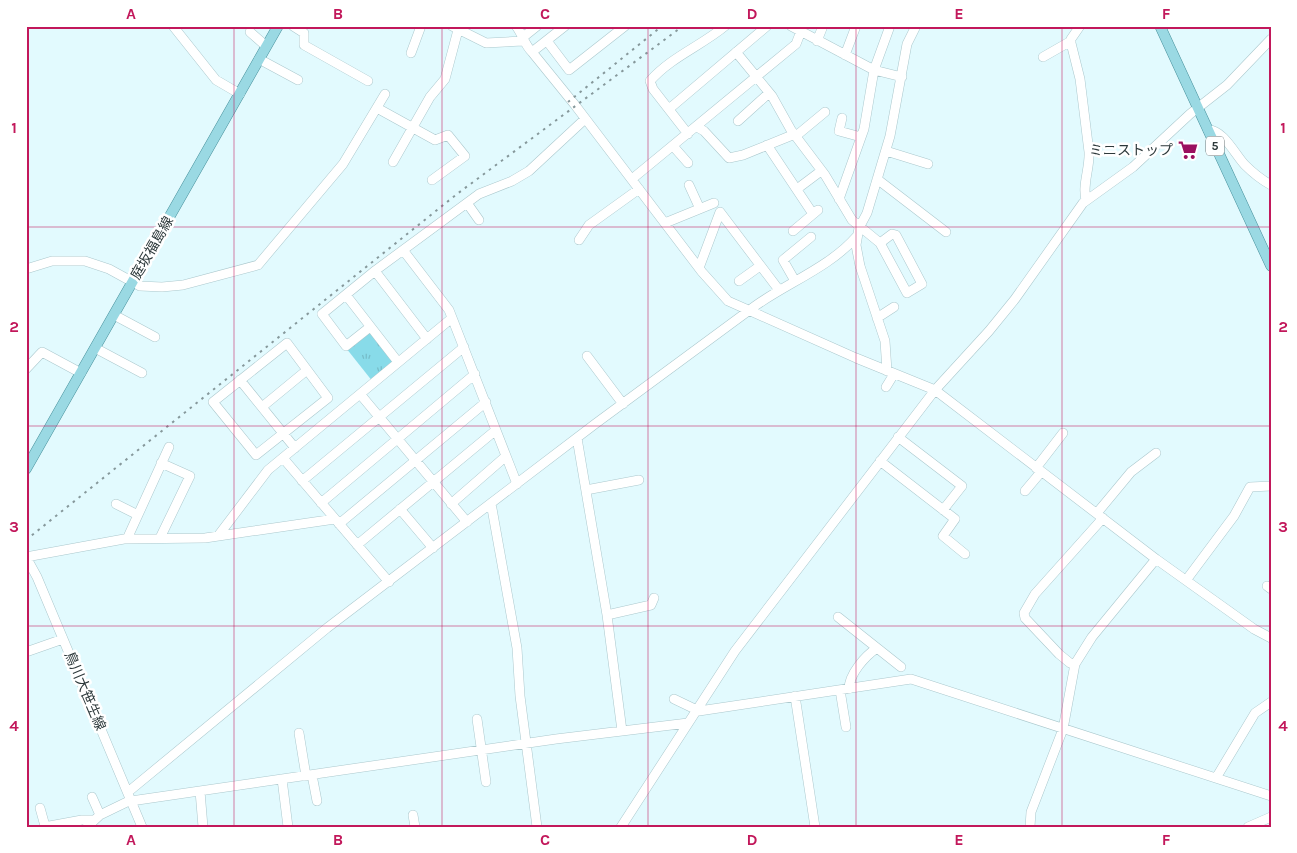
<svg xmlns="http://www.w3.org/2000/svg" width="1297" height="853" font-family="Karla,'Noto Sans JP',sans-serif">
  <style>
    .park { fill: url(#park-tufts) }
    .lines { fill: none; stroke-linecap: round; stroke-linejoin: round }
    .minor-casing { stroke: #abc8cd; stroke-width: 10 }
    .major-casing { stroke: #48919c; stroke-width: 11 }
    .minor { stroke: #fff; stroke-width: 9 }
    .major { stroke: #9ad9e3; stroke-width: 10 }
    .rail { stroke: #86989b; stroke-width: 2; stroke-dasharray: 2.5 5; stroke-linecap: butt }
    .grid { fill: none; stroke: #c2185b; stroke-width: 1; stroke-opacity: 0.55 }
    .labels { text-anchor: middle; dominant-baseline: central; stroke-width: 5; stroke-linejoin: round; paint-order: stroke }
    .shield { fill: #fff; stroke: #6c7476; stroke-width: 1 }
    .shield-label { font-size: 12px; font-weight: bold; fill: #2d393b }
    .poi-label { font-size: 14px; fill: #2d393b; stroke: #fff; text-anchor: end }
    .street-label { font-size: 14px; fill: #2d393b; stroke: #fff }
    .neatline { fill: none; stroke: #c2185b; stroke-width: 2 }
    .grid-label { font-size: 16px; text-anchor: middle; font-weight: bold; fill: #c2185b }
  </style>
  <defs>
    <pattern id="park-tufts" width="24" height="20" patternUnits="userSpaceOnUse" patternTransform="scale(1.25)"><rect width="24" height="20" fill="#88dbe9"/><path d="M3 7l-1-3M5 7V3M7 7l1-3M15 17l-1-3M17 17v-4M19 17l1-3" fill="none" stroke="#76bdc9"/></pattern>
  </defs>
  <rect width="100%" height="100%" fill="#e2fafe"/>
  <path class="park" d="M370 329 396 362 373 382 346 348Z"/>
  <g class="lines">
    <defs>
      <path id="minor" d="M173 26 216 80 240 94
        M293 26 304 33V45L368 81
        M452 26 486 43 523 41
        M516 26C523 35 524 44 532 52
        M565 26 532 52 575 105 702 272 728 301 856 358 935 390 1156 559 1254 629 1271 638
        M791 26 874 70 902 77
        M1080 26 1071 39V43L1080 79 1089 152C1090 168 1082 185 1086 200
        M250 32 266 46
        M522 38 537 26
        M547 41 569 70 625 26
        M817 41 823 26
        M736 52 772 96 791 130 825 175 852 220 880 243 907 293 922 284 896 235 892 234 880 243
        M411 53 421 26
        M845 55 856 26
        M1043 57 1071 41
        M259 59 298 80
        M377 108 435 140 448 135 465 156 432 180
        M669 109 767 26
        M842 118 839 131 861 137
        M738 121 769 93
        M697 127 704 131 729 158 743 155 795 134
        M1208 130C1223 129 1236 156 1245 165 1253 173 1262 180 1271 185
        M688 134 653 89 650 81C671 57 701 46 725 26
        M796 136 825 112
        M767 145 813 214
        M673 146 688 163
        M886 151 928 164
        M393 162 430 97 445 79 458 30
        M632 179 796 44 803 26
        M877 179 946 232
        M689 185 700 209
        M797 189 821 171
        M839 199 864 129 874 70 890 26
        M467 203 479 220
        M665 223 714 203
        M793 231 818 210
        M579 240 589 225 639 189
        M403 250 449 310 517 484
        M699 268 720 212 779 290
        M26 269 52 261H85L109 269 140 286 162 287 183 285 258 265 343 164 385 94
        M375 271 427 339
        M739 281 760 266
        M795 281 783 260 811 237
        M346 295 398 362
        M114 315 155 337
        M877 318 894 307
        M370 327 346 346 322 314 376 270 479 194 512 181 529 171 585 119
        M287 343 328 398 256 455 213 402Z
        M95 348 142 373
        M587 356 623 404
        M26 369 42 352 81 373
        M887 371 885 341 860 266 856 245 859 228 867 213 890 136 907 44 916 26
        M240 380 295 448
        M886 387 894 374
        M360 394 467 522
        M262 407 307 370
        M898 437 962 486 943 510
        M577 438 607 615 622 731
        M283 458 389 582
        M880 461 955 519 943 536 965 554
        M1036 468 1063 433
        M302 481 464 347
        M586 490 639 480
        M1025 491 1041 472
        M321 503 475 374
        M491 503 517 648 520 696 537 827
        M116 504 138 515
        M451 504 505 457
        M400 509 433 548
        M1097 513 1131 472 1156 453
        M1103 518 1035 594 1024 613 1025 618 1059 654 1070 663 1075 664 1092 637 1156 559
        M339 524 486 402
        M218 536 268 470 452 318
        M160 538 190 476 161 463
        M127 539 169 447
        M357 545 496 430
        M26 557 124 539 205 538 335 519
        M26 557 37 577 142 827
        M1187 579 1234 516 1250 487 1271 486
        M1267 586 1271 589
        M607 615 651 605 654 598
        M838 617 901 667
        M26 652 63 639
        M849 689C849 674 865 656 877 648
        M840 690 846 727
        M795 696 815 827
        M674 699 699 711 911 679 1271 796
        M477 719 486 782
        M299 733 306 776
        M312 775 317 801
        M1216 778 1255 713 1271 702
        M282 779 288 827
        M200 791 203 827
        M128 792 327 628 595 424 755 306C789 282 830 267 857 236
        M92 797 100 815
        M131 801 556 739 688 723
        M40 808 45 826
        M413 815 415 827
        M44 827 82 820H93
        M87 827 100 815 131 800
        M621 827 735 651 935 390 989 331 1015 299 1083 203 1133 167 1190 114 1227 85 1271 39
        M1030 827 1031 812 1063 729 1075 664
        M1248 827 1271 817"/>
      <path id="major" d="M1160 26 1271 266
        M26 469 278 26"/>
    </defs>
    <use href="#minor" class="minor-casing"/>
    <use href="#major" class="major-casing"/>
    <use href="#minor" class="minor"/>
    <use href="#major" class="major"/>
    <path class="rail" d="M568 102 662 26
      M26 540 457 194 683 26"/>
  </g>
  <path class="grid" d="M234 26V827M442 26V827M648 26V827M856 26V827M1062 26V827M26 227H1271M26 426H1271M26 626H1271"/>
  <defs>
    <symbol id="supermarket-bare" viewBox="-9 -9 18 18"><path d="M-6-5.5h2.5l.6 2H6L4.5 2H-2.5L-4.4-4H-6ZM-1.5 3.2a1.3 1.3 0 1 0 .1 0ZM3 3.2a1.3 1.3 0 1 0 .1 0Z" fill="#9b105f" stroke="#fff" stroke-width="2.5" paint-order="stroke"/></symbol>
  </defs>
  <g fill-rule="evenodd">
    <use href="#supermarket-bare" x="1174" y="136" width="28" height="28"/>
  </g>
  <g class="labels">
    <rect class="shield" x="1206" y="136.5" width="18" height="19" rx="4"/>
    <g class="shield-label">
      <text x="1215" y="146">5</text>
    </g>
    <g class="poi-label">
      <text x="1173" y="150">ミニストップ</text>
    </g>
    <g class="street-label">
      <text transform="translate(152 248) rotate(-60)">庭坂福島線</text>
      <text transform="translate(85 691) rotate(67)">鳥川大笹生線</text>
    </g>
  </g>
  <rect width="1297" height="853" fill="none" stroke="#ffffff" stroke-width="55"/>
  <rect x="28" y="28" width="1242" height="798" class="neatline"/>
  <g class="grid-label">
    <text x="131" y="19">A</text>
    <text x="338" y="19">B</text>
    <text x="545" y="19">C</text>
    <text x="752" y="19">D</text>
    <text x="959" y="19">E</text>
    <text x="1166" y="19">F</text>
    <text x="14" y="133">1</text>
    <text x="1283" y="133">1</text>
    <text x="14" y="332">2</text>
    <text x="1283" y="332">2</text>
    <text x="14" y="532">3</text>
    <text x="1283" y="532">3</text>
    <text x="14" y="731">4</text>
    <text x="1283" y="731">4</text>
    <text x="131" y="845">A</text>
    <text x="338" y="845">B</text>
    <text x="545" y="845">C</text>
    <text x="752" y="845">D</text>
    <text x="959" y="845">E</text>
    <text x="1166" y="845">F</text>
  </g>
</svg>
